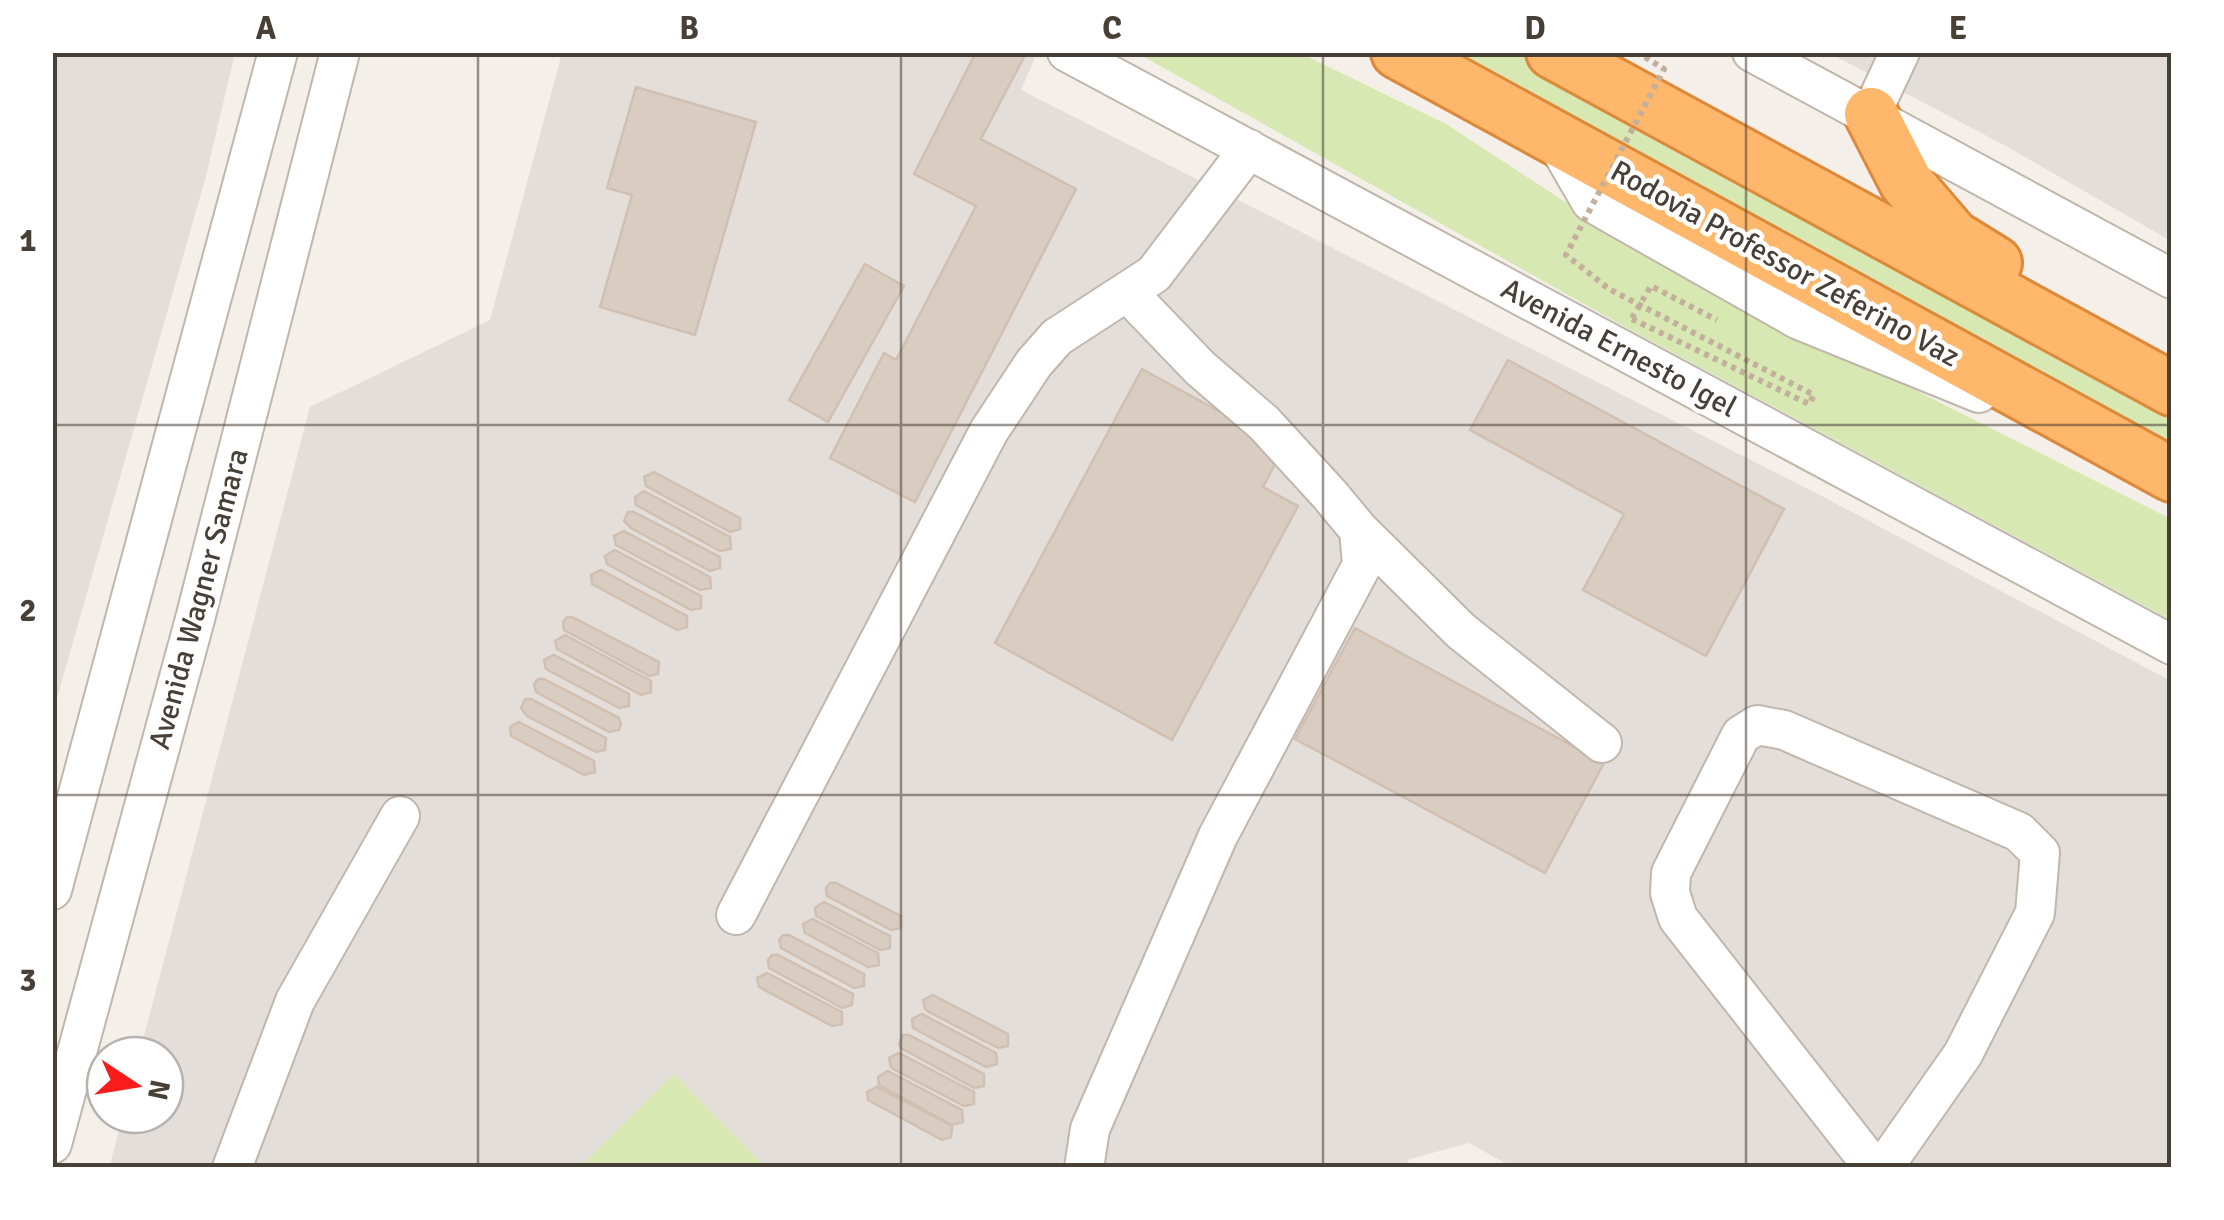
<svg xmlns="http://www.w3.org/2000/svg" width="2224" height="1220" font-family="Signika,sans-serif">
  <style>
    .industrial { fill: #e4deda }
    .green { fill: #d8e8b2 }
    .building { fill: #d9ccc1; stroke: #d1c0b1; stroke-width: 2.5 }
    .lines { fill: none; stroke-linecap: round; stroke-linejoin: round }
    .minor-casing { stroke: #c0b6ab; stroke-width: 42 }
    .highway-casing { stroke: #de893a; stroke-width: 58 }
    .path { stroke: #c2af9c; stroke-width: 6; stroke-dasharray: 5 5; stroke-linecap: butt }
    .minor { stroke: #fff; stroke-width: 38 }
    .highway { stroke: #feb76b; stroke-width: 52 }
    .path-bridge { stroke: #c2af9c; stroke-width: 6; stroke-dasharray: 5 5; stroke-linecap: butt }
    .grid { fill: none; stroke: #483f37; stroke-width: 2.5; stroke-opacity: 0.55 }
    .labels { text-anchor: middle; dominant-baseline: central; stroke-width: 9; stroke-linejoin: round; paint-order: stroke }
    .street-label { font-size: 30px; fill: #483f37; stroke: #fff }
    .neatline { fill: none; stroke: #483f37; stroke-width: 4 }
    .grid-label { font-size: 32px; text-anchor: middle; font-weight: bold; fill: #483f37 }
  </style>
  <rect width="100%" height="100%" fill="#f4efe9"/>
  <path class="industrial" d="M53 52 235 53 206 176 53 712Z
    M562 53H1037L1021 90 1818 494 2171 681V1167L1514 1168 1469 1143 1410 1159 1402 1168H109L123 1115H165V1055H139L310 407 490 320Z
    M1829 53H2171V241L2004 145Z"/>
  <path class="green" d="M1137 53H1300L1446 124 1648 256 1777 329 1885 375 2171 519V620L1636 333Z
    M1440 53H1517L2171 409V450Z
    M674 1074 766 1167H580Z"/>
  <path class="building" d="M976 52 1025 55 981 139 1076 189 915 502 830 458 884 353 896 360 976 206 914 174Z
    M636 87 756 122 695 335 600 307 632 195 607 188Z
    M865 264 904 286 828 422 789 400Z
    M1508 360 1784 509 1706 656 1583 590 1624 514 1470 430Z
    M1142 369 1284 447 1263 487 1298 506 1172 740 995 643Z
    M654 472 740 518V529L730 532 646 486 644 477Z
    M644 491 730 537 731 549 720 551 636 505 635 497Z
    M628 512H634L720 557V568L710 571 631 528 624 521Z
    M624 531 710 577 711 588 700 590 616 545 614 536Z
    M615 550 701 596V608L691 610 607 564 605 556Z
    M601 570 687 616V627L677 630 592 584 591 575Z
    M567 617H572L659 662 658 674 649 676 564 630 563 622Z
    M1355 628 1604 763 1545 873 1295 739Z
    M565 635 651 681V692L641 695 557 649 555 641Z
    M554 655 629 694V706L619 708 546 669 544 660Z
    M538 679H544L619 718 621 724 619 730 609 732 536 692 534 684Z
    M525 699H531L606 738 605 750 596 752 527 716 521 708Z
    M519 722 594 761 595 772 584 775 511 736 510 727Z
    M830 883H836L901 916V928L891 930 827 896 826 888Z
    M824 902 890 936V948L880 950 816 916 815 908Z
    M813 919 878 953 879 965 868 967 805 933 803 924Z
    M783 935H789L864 974V986L854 988 781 948 779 940Z
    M772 955H778L853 994 852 1005 842 1008 769 968 768 960Z
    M767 973 842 1012V1024L832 1026 759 987 757 978Z
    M933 995 1008 1034V1046L998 1048 929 1012 925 1009 923 1000Z
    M922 1014 996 1053 997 1064 986 1067 913 1028 912 1019Z
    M903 1035H909L984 1074V1086L974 1088 901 1048 899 1044Z
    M899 1053 974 1092V1104L964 1106 895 1070 891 1067 889 1058Z
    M888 1071 962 1110 963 1122 952 1125 879 1085 878 1077Z
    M877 1087 952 1126 951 1137 942 1140 868 1100 867 1092Z"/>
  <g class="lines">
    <defs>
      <path id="minor" d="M1067 52 2172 645
        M1752 52 2172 279
        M1871 114 1900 52
        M1554 138 1591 202 1799 320 1979 393
        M1359 530 1461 631 1602 743
        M52 890 278 52
        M736 915 989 431 1034 363 1057 337 1154 274 1249 149
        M52 1144 195 619 340 52
        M232 1168 295 1001 400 816
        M1084 1168 1090 1129 1218 836 1362 565 1359 530 1329 494 1264 423 1200 368 1128 293
        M1874 1168 1678 918 1670 893 1671 873 1741 735 1757 725 1784 730 2019 832 2040 853 2035 913 1963 1054 1883 1168"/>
      <path id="highway" d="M1398 52 2172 475
        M1553 52 2172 389
        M1871 114 1906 182 1953 237 1995 263"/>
    </defs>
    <use href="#minor" class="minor-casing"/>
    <use href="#highway" class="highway-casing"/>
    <path class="path" d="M1632 318 1651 286 1717 320"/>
    <use href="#minor" class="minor"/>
    <use href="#highway" class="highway"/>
    <path class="path-bridge" d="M1632 319 1809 404 1814 395 1609 289 1566 255 1664 69 1637 52"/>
  </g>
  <path class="grid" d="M478 52V1168M901 52V1168M1323 52V1168M1746 52V1168M52 425H2172M52 795H2172"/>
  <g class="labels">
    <g class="street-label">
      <text transform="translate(1785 264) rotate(29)">Rodovia Professor Zeferino Vaz</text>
      <text transform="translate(1619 348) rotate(28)">Avenida Ernesto Igel</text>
      <text transform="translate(199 599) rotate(-75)">Avenida Wagner Samara</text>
    </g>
  </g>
  <rect width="2224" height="1220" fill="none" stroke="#ffffff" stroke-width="110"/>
  <g transform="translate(135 1085) rotate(102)"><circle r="48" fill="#ffffff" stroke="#b6b2af" stroke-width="2.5"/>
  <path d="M0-8L18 38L0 25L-18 38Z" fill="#fa1b1b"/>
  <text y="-15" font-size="28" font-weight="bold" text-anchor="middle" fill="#483f37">N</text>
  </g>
  <rect x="55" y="55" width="2114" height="1110" class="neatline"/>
  <g class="grid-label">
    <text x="266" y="39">A</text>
    <text x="689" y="39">B</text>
    <text x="1112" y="39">C</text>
    <text x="1535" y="39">D</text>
    <text x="1958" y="39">E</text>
    <text x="28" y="251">1</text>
    <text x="28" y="621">2</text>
    <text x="28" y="991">3</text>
  </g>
</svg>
